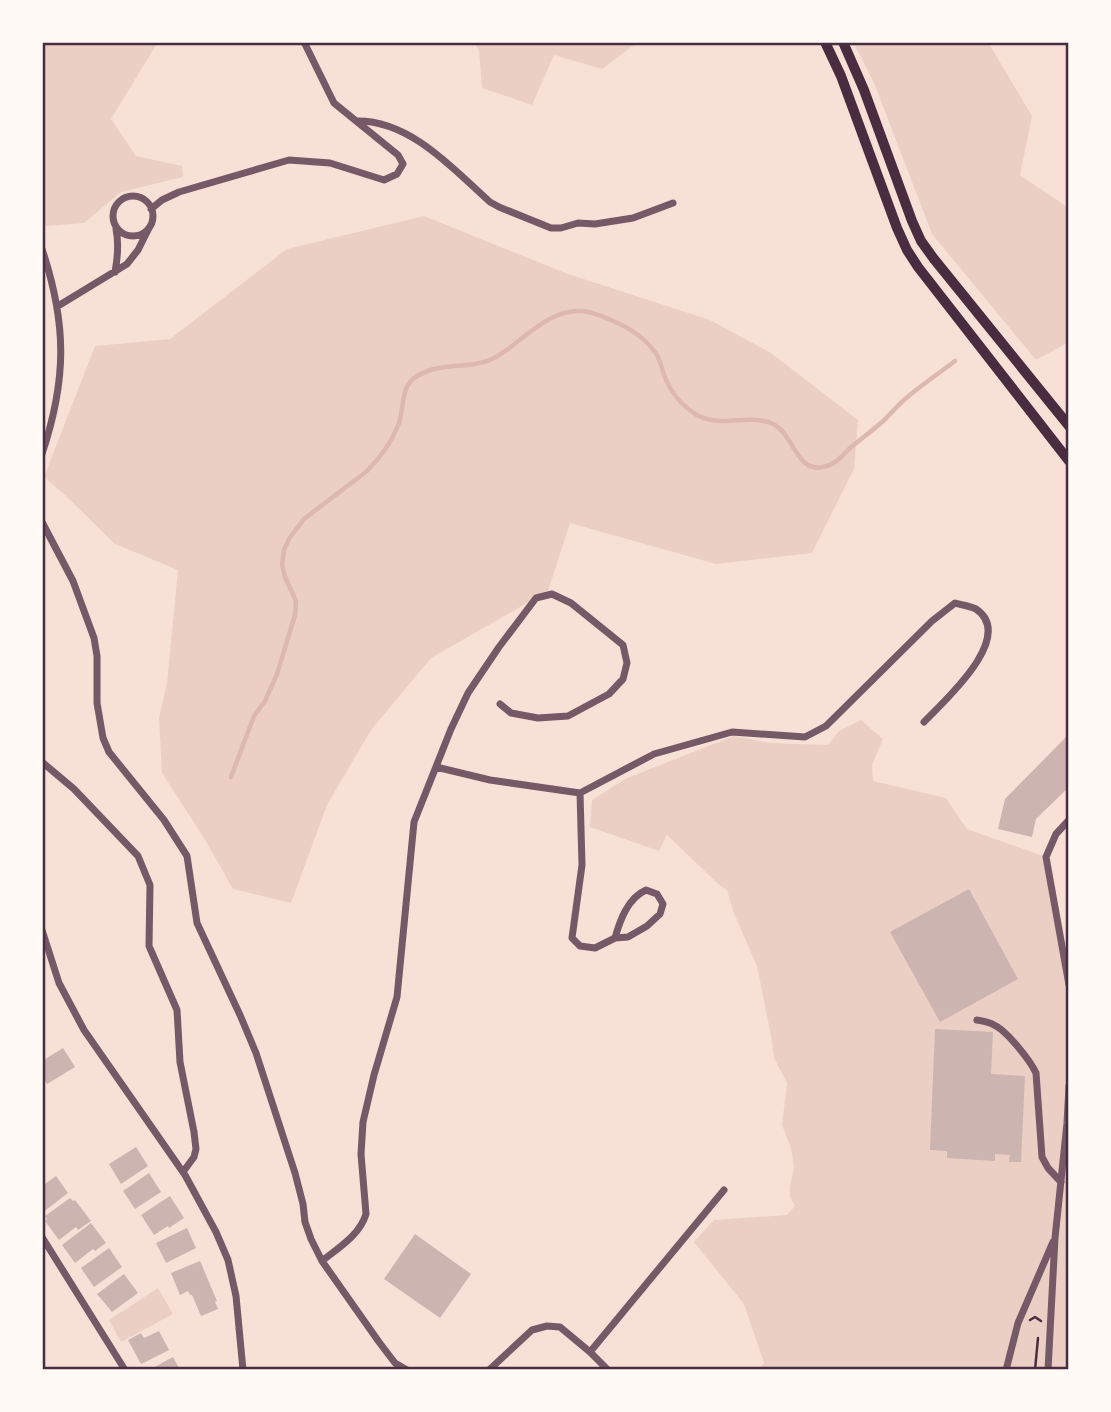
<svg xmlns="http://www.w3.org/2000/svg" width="1111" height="1412" font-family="Barlow,sans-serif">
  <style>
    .green { fill: #ebcfc5 }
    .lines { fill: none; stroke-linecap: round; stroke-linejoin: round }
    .stream { stroke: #dcb8b0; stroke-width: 4.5 }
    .building { fill: #ccb4b1 }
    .path { stroke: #4a2c40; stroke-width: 2.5 }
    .minor { stroke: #755966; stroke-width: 7 }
    .secondary { stroke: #4a2c40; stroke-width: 10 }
    .neatline { fill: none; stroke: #4a2c40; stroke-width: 2.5 }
  </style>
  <rect width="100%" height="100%" fill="#f7e1d7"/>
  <path class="green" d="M42 42H158L111 119 136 156 182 166 183 177 121 192 84 223 46 226 42 221Z
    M473 42H638L602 69 554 55 532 105 482 88 479 50Z
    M853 42H988L1032 116 1020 175 1069 208V342L1036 360 932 234 874 83Z
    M424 216 568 274 710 320 771 353 858 420 854 469 812 553 716 564 570 523 548 591 431 658 371 730 327 805 291 903 233 889 204 838 162 773 159 718 167 683 178 570 115 544 67 497 44 477 95 346 170 339 287 249Z
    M861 720 883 739 872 765 873 781 946 798 967 829 1046 857 1069 985V1370H758L764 1363 744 1304 694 1242 714 1220 787 1215 795 1206 790 1197V1187L794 1167 791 1148 782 1125 787 1083 774 1058 771 1036 757 966 733 911 727 890 718 884 667 835 659 851 590 827 592 800 627 778 734 736 770 743 828 745 839 731Z
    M158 1288 173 1314 121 1342 109 1320Z"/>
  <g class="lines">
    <path class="stream" d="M231 777 254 716 265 701 277 674 295 615 296 601 285 577 282 565 284 550 289 539 304 519 367 471C381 457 392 442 399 423 404 408 401 389 413 379 437 360 469 371 494 358 522 343 547 309 581 311 591 311 601 316 611 320 628 327 646 338 657 355 660 361 662 368 664 375 670 391 682 406 697 415 723 429 752 412 775 425 793 435 797 473 823 467 835 465 841 457 849 449 859 440 871 432 882 422 890 415 896 407 904 400 920 386 938 374 955 361"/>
  </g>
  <path class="building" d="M1069 734V787L1036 819 1032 837 998 829 1005 799Z
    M969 889 1018 979 940 1022 890 932Z
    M935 1029 993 1032 991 1074 1025 1076 1021 1162H1009L1010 1155 995 1154V1161L947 1158V1151L930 1150Z
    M63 1048 75 1067 47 1084 42 1076V1061Z
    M136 1147 148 1166 121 1184 109 1164Z
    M149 1173 161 1192 135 1209 123 1191Z
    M56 1176 68 1193 42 1213V1186Z
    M170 1196 184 1218 169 1228 168 1226 154 1235 141 1215Z
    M70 1198 73 1201 75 1200 91 1221 78 1230 76 1227 59 1240 45 1221 47 1219 45 1216Z
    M91 1223 106 1243 95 1251 93 1249 75 1263 62 1245Z
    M187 1228 196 1248 166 1263 156 1243Z
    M415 1234 471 1274 440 1318 384 1279Z
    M109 1248 122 1267 94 1287 81 1268Z
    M200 1261 217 1301 215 1302 218 1309 201 1316 192 1295H190L188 1291 180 1295 171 1273Z
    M124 1274 138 1293 112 1312 97 1294Z
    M159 1331 169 1350 141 1364 128 1340 141 1333 144 1338Z
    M173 1357 180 1370H149Z"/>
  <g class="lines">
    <path class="path" d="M1030 1320 1035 1317 1041 1321
      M1035 1370 1038 1338"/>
    <path class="minor" d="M358 121C411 121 453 169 490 202L499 207 551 228H561L578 223 595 224 633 218 673 203
      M113 216a20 20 0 1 1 40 0a20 20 0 1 1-40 0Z
      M151 209 162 200 179 192 289 160 330 163 384 180 397 174 403 164 398 155 334 103 304 42
      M42 249C67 324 67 379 42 454
      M115 272C118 256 119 244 116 229
      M58 306 127 264 138 250 149 228
      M42 522 73 581 94 638 97 656V703L103 738 109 752 164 820 187 856 197 923 240 1015 256 1053 295 1173 303 1204 305 1222 311 1239 322 1261 379 1342 395 1363 407 1370
      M42 762 74 789 138 856 150 885 149 946 177 1010 180 1062 194 1132 196 1149 194 1157 183 1172
      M436 767 490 780 580 793 654 754 732 732 805 737 826 726 932 621 955 603C961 605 970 606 976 609 1017 637 943 702 924 722
      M580 793 582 865 572 938 580 946 595 948 615 938 628 937 647 926 660 914 663 904 657 894 646 890C628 898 620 920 615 938
      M1069 820 1056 834 1046 857 1069 985
      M42 930 59 983 84 1030 185 1175 216 1232 228 1260 236 1296 243 1370
      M977 1020C982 1021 989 1022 994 1025 1006 1030 1030 1060 1036 1073L1042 1157 1048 1168 1061 1182
      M42 1237 125 1370
      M322 1261C338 1248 360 1235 366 1214L361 1154 363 1122 374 1075 397 997 414 822 451 729 468 693 499 647 536 598 552 594 571 603 623 645 627 663 623 679 609 694 568 716 538 718 511 713 500 704
      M590 1352 724 1190
      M489 1370 532 1330 547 1326 560 1327 590 1352 608 1370
      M1006 1370 1018 1323 1053 1242
      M1048 1370 1055 1238 1067 1123 1069 1086"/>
    <path class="secondary" d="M825 42 841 76 897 228 907 250 918 267 1069 461
      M843 42 864 90 912 221 921 241 934 259 1069 426"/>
  </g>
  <rect width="1111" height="1412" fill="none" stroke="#fffaf5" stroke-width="88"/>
  <rect x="44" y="44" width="1023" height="1324" class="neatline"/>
</svg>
